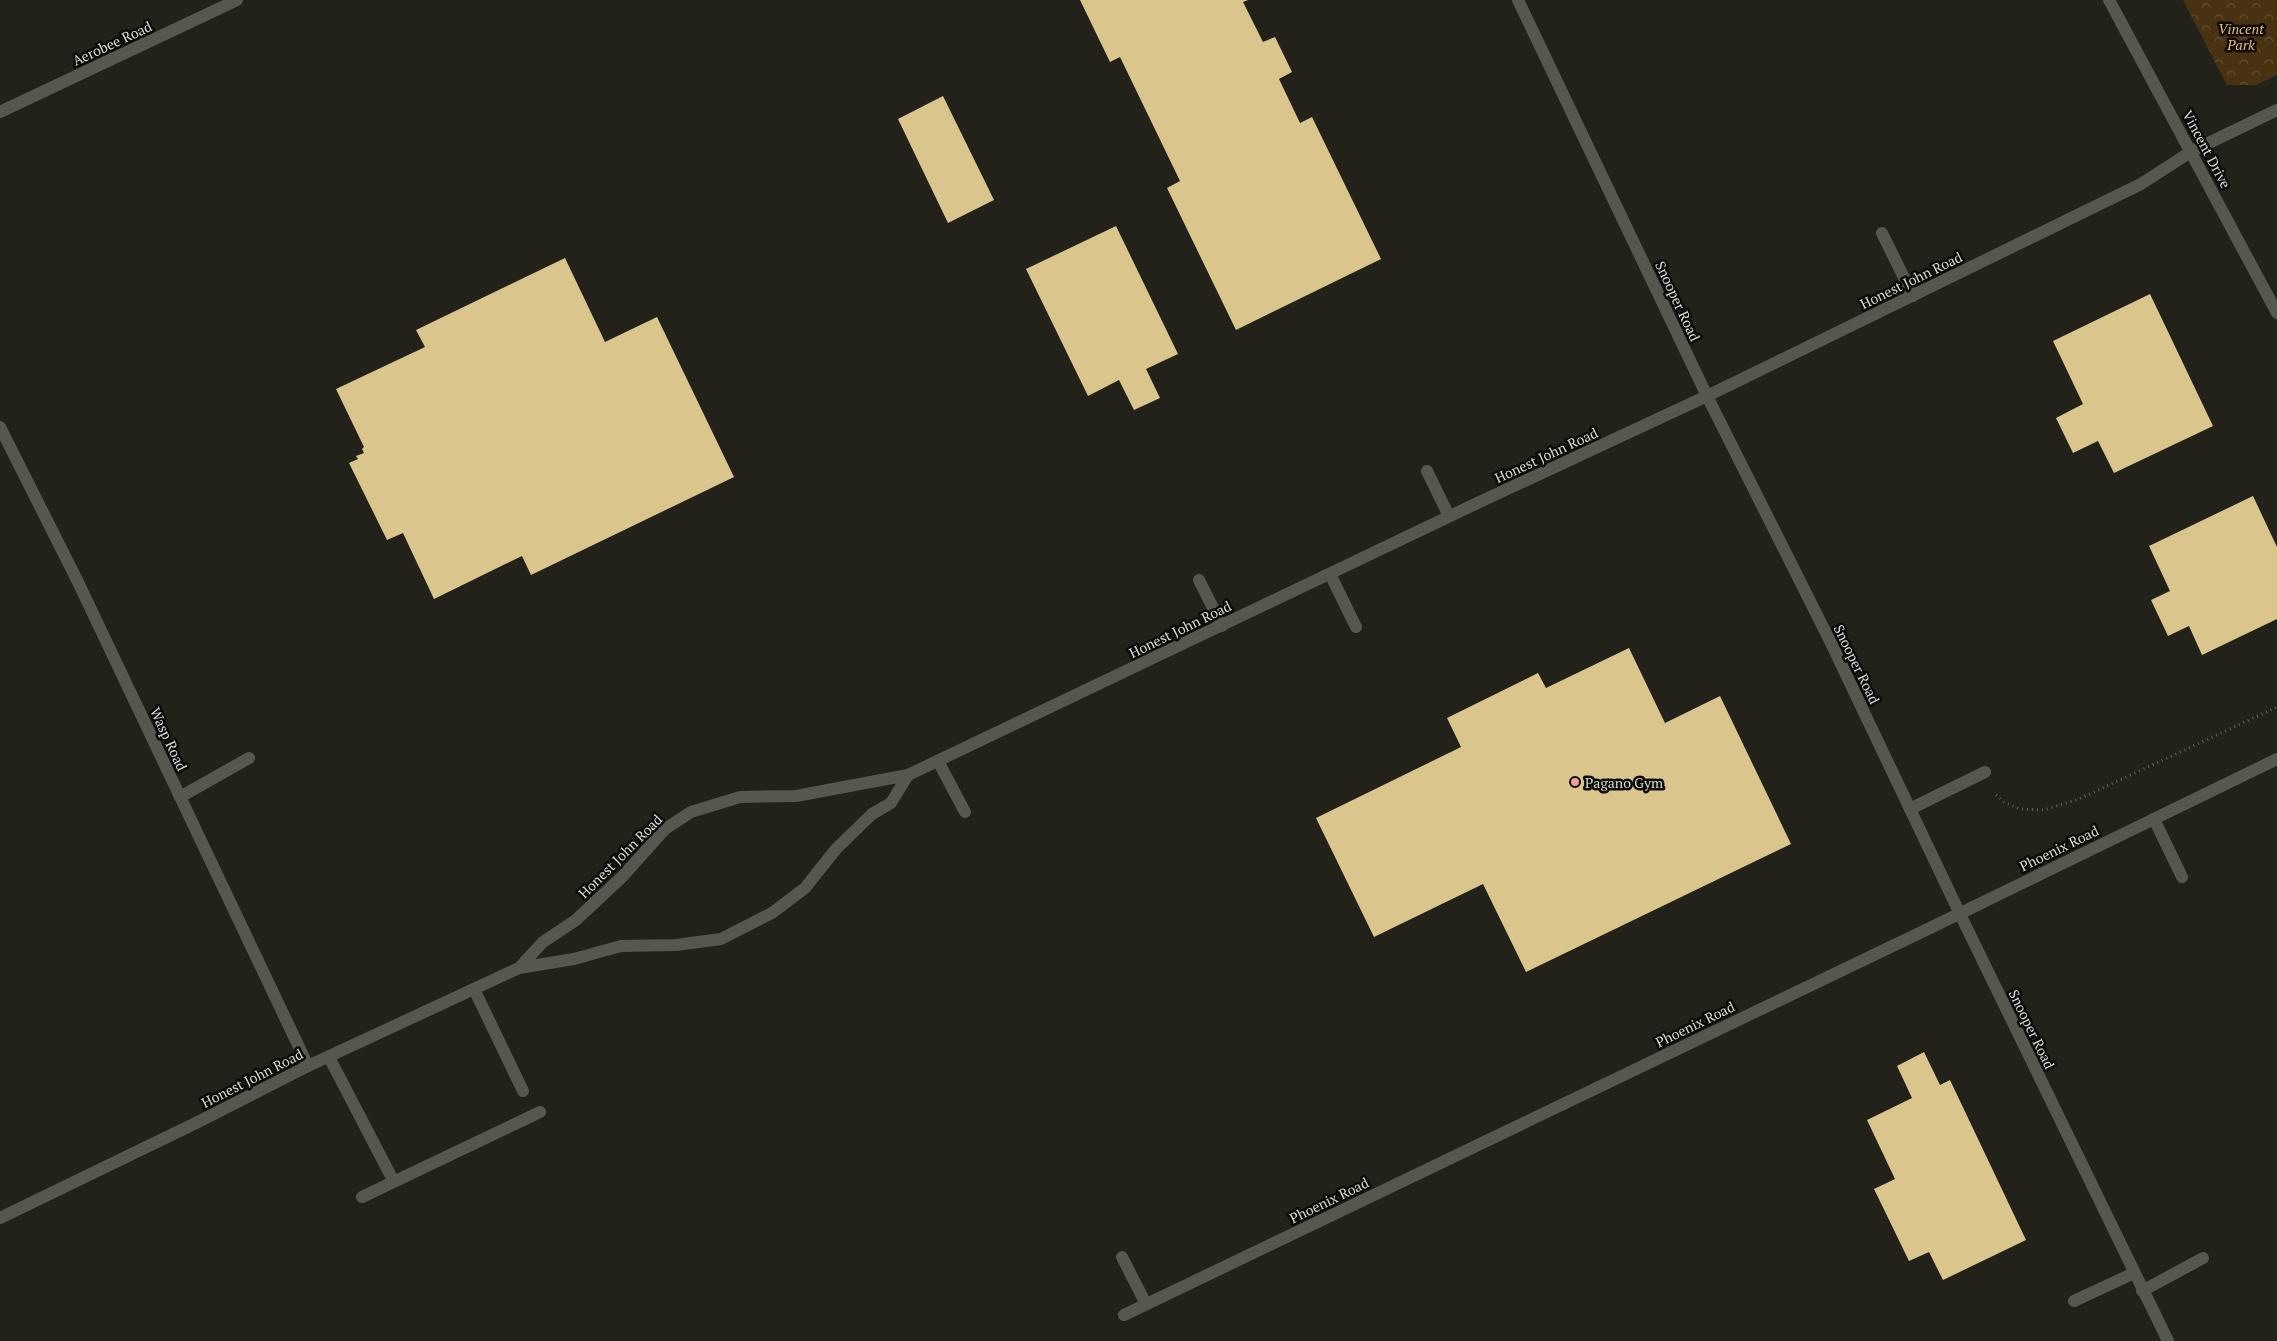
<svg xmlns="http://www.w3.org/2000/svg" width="2277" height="1341" font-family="'PT Serif',serif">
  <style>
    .park { fill: url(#park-crowns) }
    .building { fill: #dac68d }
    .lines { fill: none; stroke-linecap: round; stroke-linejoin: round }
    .path { stroke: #64645d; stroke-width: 3; stroke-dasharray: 1 4; stroke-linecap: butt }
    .service { stroke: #56574e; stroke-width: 12 }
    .minor { stroke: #56574e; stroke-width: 12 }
    .tertiary { stroke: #56574e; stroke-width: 12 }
    .poi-dot { fill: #f59b9e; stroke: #0b0b08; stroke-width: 2 }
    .labels { text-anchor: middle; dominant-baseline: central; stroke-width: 5; stroke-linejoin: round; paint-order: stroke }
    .park-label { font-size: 14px; font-style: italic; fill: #f2bc75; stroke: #0b0b08 }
    .street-label { font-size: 14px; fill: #dbdcd6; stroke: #0b0b08 }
    .poi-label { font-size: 14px; fill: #dbdcd6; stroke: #0b0b08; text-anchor: start }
  </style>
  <defs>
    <pattern id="park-crowns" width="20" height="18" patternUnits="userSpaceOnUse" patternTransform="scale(1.25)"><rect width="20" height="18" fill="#493211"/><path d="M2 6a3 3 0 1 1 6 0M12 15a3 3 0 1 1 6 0" fill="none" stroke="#634f33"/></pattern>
  </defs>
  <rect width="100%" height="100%" fill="#22221a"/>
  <path class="park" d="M2183 0H2277V75L2256 85H2227Z"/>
  <path class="building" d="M1080 0H1248L1243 2 1263 42 1275 37 1292 72 1279 79 1300 123 1312 117 1381 259 1236 330 1167 188 1180 181 1120 57 1110 62Z
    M943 96 994 200 948 223 898 119Z
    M1116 226 1178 354 1146 369 1160 398 1134 410 1119 380 1088 396 1026 269Z
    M565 258 605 342 657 317 734 477 531 575 522 556 434 599 403 533 387 540 349 463 358 459 356 456 364 453 362 449 364 447 336 389 425 347 416 330Z
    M2150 294 2213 426 2114 473 2098 441 2073 453 2056 418 2083 404 2053 341Z
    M2253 496 2277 547V619L2202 655 2189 626 2168 636 2151 600 2170 591 2149 546Z
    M1629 648 1665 723 1720 696 1791 844 1526 972 1483 884 1374 937 1316 818 1461 747 1447 718 1538 673 1546 688Z
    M1924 1052 1940 1085 1950 1080 2026 1240 1943 1280 1929 1252 1909 1261 1874 1189 1895 1179 1867 1120 1912 1098 1897 1066Z"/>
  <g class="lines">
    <path class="path" d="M1996 795 2004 802 2020 809 2044 810 2079 799 2277 707"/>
    <path class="service" d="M2192 151 2277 110
      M1882 233 1913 296
      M1427 471 1449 516
      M1330 574 1356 627
      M1199 580 1222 626
      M938 761 965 812
      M180 797 249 758
      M1910 809 1985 772
      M2154 819 2182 877
      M474 989 523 1091
      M329 1057 393 1180
      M362 1197 540 1112
      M1122 1257 1146 1304
      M2142 1291 2203 1258
      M2074 1301 2134 1273"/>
    <path class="minor" d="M1518 0 1707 396 1831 643 1960 914 2168 1341
      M0 112 237 0
      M0 427 78 582 308 1066
      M1124 1315 1930 928 2277 759"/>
    <path class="tertiary" d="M2109 0 2277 313
      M519 968 543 942 576 920 623 876 665 829 691 812 740 797 796 796 908 775 1471 506 1707 396 2141 184 2192 151
      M0 1218 198 1122 308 1066 519 968 574 959 621 946 676 945 721 939 772 913 805 888 836 849 872 814 891 803 908 775"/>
  </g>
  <circle class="poi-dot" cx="1575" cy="782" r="5"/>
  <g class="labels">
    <g class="park-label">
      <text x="2241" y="28">Vincent<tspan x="2241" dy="16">Park</tspan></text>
    </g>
    <g class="street-label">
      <text transform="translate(112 43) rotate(-25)">Aerobee Road</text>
      <text transform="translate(2207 149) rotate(62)">Vincent Drive</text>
      <text transform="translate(1911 280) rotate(-26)">Honest John Road</text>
      <text transform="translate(1678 301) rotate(65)">Snooper Road</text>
      <text transform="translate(1546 455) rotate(-25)">Honest John Road</text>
      <text transform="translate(1180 629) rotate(-26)">Honest John Road</text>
      <text transform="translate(1857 664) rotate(64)">Snooper Road</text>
      <text transform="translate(169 739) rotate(65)">Wasp Road</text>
      <text transform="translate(2059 848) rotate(-26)">Phoenix Road</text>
      <text transform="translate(620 856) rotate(-45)">Honest John Road</text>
      <text transform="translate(1695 1024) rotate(-26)">Phoenix Road</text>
      <text transform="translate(2032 1029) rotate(64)">Snooper Road</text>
      <text transform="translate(252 1078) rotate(-27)">Honest John Road</text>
      <text transform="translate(1329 1200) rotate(-26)">Phoenix Road</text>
    </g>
    <g class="poi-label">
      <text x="1585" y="782">Pagano Gym</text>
    </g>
  </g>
</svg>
